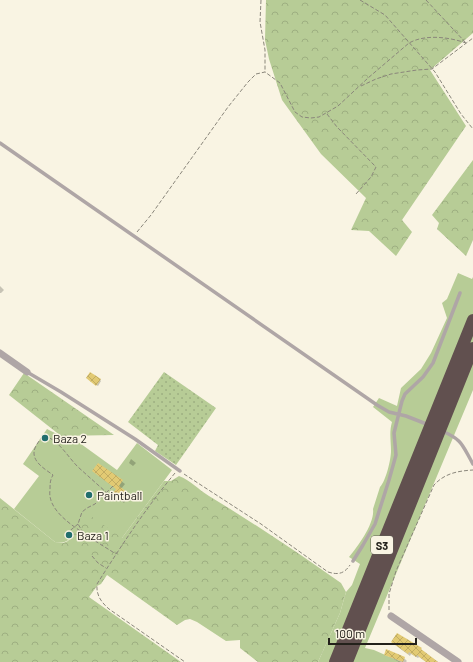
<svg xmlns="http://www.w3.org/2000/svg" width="473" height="662" font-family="Barlow,sans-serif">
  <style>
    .grass { fill: #b7cc96 }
    .forest { fill: url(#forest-crowns) }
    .garden { fill: url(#garden-dots) }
    .shadow { fill: #0003 }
    .building { fill: url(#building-cross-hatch) }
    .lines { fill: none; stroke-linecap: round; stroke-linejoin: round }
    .path { stroke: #8a867b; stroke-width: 1; stroke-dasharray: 4 2; stroke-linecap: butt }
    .service { stroke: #afa6a6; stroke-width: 3.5 }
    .minor { stroke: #afa6a6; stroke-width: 7 }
    .motorway { stroke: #61504f; stroke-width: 12 }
    .poi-dot { fill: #226e6d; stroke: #f9f4e3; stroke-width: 1.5 }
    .labels { text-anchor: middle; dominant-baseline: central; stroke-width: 3; stroke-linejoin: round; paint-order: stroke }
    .shield { fill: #f9f4e3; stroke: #636057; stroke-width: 1 }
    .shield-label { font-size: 11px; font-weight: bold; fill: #23211b }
    .poi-label { font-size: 12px; fill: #23211b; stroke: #f9f4e3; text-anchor: start }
  </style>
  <defs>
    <pattern id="forest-crowns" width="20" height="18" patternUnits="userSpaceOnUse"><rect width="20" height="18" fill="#b7cc96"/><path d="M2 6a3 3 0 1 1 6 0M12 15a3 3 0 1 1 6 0" fill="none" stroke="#9daf81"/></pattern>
    <pattern id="garden-dots" width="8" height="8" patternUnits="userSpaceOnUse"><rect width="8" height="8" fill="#b7cc96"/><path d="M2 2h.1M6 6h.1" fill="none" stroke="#9daf81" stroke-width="1.8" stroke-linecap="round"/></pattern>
    <pattern id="building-cross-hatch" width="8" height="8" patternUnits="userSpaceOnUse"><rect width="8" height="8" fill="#e2ca73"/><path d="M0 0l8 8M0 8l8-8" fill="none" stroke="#c2ad63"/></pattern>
  </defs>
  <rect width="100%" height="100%" fill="#f9f4e3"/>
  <path class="grass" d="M458 273 472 279 473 277V390L365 648 374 650 401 662H318L340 613 346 592 352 585 360 564 349 557C358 546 375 523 373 509L380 487C386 481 391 459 391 451 391 441 389 432 392 422L373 407 379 398 397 406 401 388 421 369 431 353 447 318 442 303 447 299Z
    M47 429 61 436H70L117 470 137 443 172 470 122 538 74 534C68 541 65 544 55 542L14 509 39 476 23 464Z"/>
  <path class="forest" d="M266 0H473V33L430 70 466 126 402 220 412 232 396 256 369 231 351 230 366 198 321 154 282 100 269 59 265 40Z
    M473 160V240L466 256 437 229 439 223 432 215Z
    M24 373 114 435 61 436 9 395Z
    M179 476C190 480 199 490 209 496 254 523 298 553 341 583L346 592 340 613 318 662H258L240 648V640L226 641 197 622 190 619 185 620 177 625 107 575 101 584 97 586 89 597 181 662H0V498L55 542 63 543 68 541 88 514 122 538 164 481H171Z"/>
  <path class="garden" d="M164 372 216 408 176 465 155 451 158 445 128 422Z"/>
  <path class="shadow" d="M0 286 4 290 1 293H0Z
    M88 379 100 380 101 381 98 386Z
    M131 459 136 463 133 466 129 463Z
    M99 464 125 484 121 489 129 495 124 503 113 494 117 489Z
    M394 644 415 645 438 662H426L419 657 418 658 411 654 410 656Z
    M385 654 404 658 407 661 406 662H399Z"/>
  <path class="building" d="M90 372 101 379 96 386 86 378Z
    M98 463 123 480 119 486 127 492 121 501 112 494 116 489 92 471Z
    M397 633 422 648 421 649 438 662H426L417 655 416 657 409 652 408 654 391 642Z
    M386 649 405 657 403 662 384 655Z"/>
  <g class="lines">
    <path class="path" d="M261 0 260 22 265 50V72
      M360 0 385 15 435 72 461 114 473 129
      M426 0 466 43
      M361 86 376 79 391 74 417 70 432 69 473 38
      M327 114 337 127 376 167 371 177 356 194
      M137 232 151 215 228 107 248 82 256 74 265 72 280 83 295 112 302 117 311 118 319 117 338 106 368 78 409 43C425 34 449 37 466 43
      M175 473C146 508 121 546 97 584 96 595 101 602 109 609L185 662
      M184 474 261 524 328 572C338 575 344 574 350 565
      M113 486 95 504 87 508 82 512 78 524 84 534 116 554
      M66 534 78 524
      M85 534C71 525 47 509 50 490 50 484 50 480 53 475 45 469 30 461 35 448 37 443 41 439 43 435 59 440 67 456 78 467 88 476 97 484 107 493
      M92 556 98 563 106 568
      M389 610V594L396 571 434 485C445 473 458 471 473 470"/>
    <path class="service" d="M0 143 377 405 389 412 406 416 429 425
      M27 372 61 392 135 439 180 471
      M442 431C463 440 462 445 473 464
      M353 561 363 545 375 524 389 480 396 455 394 433 402 401 405 394 423 377 433 363 460 293"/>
    <path class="minor" d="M0 353 27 372
      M391 616 458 662"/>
    <path class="motorway" d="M335 662 473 320
      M347 662 473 348"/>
  </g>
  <g class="poi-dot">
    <circle cx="45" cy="438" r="4"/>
    <circle cx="89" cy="495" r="4"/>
    <circle cx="69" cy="535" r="4"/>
  </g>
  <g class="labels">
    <rect class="shield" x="371" y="536" width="22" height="18" rx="3"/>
    <g class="shield-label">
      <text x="382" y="545">S3</text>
    </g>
    <g class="poi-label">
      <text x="53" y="438">Baza 2</text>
      <text x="97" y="495">Paintball</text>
      <text x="77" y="535">Baza 1</text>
    </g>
  </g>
  <path d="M329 638v6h87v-6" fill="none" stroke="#23211b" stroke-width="2"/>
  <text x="335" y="638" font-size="12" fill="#23211b" stroke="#f9f4e3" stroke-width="3" paint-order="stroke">100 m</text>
</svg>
